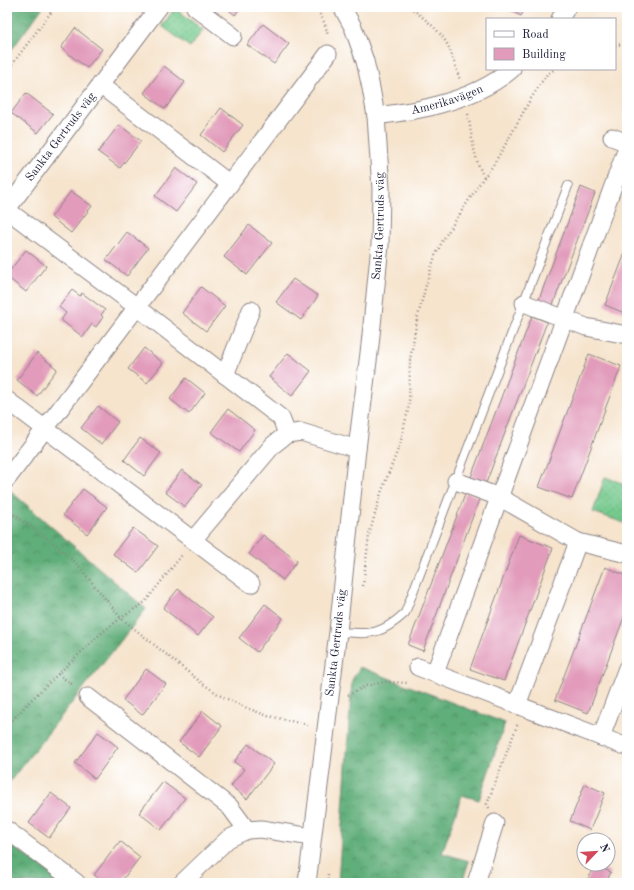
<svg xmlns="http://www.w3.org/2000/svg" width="634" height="890" font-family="'Old Standard TT',serif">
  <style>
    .grass { fill: url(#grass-dots); stroke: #4c7664 }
    .forest { fill: url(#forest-crowns); stroke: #41685a }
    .building { fill: #e29bbb }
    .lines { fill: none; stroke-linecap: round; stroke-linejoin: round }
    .lane-casing { stroke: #8c8384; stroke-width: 10 }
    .street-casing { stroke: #8c8384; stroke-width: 19 }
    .path { stroke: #8c8384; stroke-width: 2.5; stroke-dasharray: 1 3; stroke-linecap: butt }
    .lane { stroke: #fff; stroke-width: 8 }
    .street { stroke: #fff; stroke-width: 17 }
    .labels { text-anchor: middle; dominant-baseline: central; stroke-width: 3; stroke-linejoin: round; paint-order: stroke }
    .street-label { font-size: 12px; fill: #22223b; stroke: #fff }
  </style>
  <defs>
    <pattern id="grass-dots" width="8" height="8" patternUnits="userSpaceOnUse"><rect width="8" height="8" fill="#76ca8e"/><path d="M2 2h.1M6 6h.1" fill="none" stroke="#66ad7b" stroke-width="1.8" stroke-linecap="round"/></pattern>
    <pattern id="forest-crowns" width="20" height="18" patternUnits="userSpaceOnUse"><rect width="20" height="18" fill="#60ae79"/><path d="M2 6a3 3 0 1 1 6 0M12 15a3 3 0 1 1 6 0" fill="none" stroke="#4f8d64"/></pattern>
  </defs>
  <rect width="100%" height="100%" fill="#fff"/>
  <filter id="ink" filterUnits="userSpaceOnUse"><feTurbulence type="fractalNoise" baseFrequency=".025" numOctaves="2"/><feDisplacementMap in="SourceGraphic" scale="8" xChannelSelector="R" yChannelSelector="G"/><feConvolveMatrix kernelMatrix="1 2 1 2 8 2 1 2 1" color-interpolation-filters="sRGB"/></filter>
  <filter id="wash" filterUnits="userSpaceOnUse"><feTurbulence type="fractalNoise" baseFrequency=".012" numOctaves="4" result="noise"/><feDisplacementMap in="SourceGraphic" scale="16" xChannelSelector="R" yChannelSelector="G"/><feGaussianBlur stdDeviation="0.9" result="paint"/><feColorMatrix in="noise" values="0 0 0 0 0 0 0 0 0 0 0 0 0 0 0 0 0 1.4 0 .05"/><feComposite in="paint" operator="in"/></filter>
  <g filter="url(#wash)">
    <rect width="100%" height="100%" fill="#f6e4cd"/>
    <path class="grass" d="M175 8 203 30 190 47 162 26Z
      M605 477 627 485V524L593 512Z"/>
    <path class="forest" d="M7 7H43L7 56Z
      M7 488 146 609 7 785Z
      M360 667 505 723 479 800 462 795 442 853 469 861 462 883H338L352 680Z
      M7 842 65 883H7Z"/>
    <g id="blocks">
      <path class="building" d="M225 7H241L235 15Z
        M504 7H526L521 16Z
        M263 24 289 44 274 64 247 45Z
        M75 28 102 49 87 68 61 48Z
        M164 66 185 82 165 109 144 93Z
        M26 93 53 114 38 133 11 113Z
        M221 108 243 125 222 152 201 135Z
        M119 125 141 141 120 168 98 152Z
        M176 168 197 184 176 212 155 196Z
        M581 187 595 193 552 307 538 302Z
        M71 191 92 206 71 233 51 217Z
        M249 225 272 243 247 275 224 257Z
        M127 232 148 248 127 276 106 260Z
        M627 248V314L605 305Z
        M26 250 46 266 26 292 7 277V274Z
        M293 279 318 296 301 320 276 302Z
        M201 287 225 306 206 331 182 313Z
        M72 290 80 296 82 293 105 310 101 315 103 317 96 327 92 324 83 337 61 320 66 313 59 307Z
        M532 316 547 322 486 483 471 477Z
        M144 348 163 363 147 383 128 369Z
        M37 353 57 369 37 396 17 380Z
        M288 353 311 371 292 396 269 377Z
        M589 354 621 366 572 499 539 487Z
        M186 378 205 393 189 414 170 399Z
        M98 406 118 422 101 444 81 428Z
        M228 409 255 430 239 452 211 432Z
        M140 438 161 453 144 476 124 460Z
        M182 470 202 485 185 507 165 492Z
        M83 489 107 507 87 534 63 515Z
        M466 492 480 497 423 651 408 645Z
        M133 528 158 546 138 573 113 554Z
        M263 535 297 561 283 580 249 554Z
        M519 535 553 548 504 681 470 669Z
        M605 567 627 576V609L588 713 555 700Z
        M178 589 213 617 198 636 163 608Z
        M265 604 283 618 257 652 239 638Z
        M146 669 166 684 142 715 123 700Z
        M203 711 222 726 199 757 179 742Z
        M98 732 118 747 95 779 75 763Z
        M248 744 274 764 247 799 231 786 244 769 234 762Z
        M163 782 185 798 161 830 139 813Z
        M585 784 605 793 590 830 570 821Z
        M51 793 71 808 49 838 29 823Z
        M120 841 140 857 120 883H105L94 875Z
        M594 865 611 872 606 883H586Z"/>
    </g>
  </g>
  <g filter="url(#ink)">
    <use href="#blocks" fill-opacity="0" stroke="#8c8384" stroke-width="1"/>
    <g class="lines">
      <defs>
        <path id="lane" d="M338 632C370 634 380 636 405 613L568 186"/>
        <g id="street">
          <path d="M195 7 233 36"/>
          <path d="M560 19 567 7"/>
          <path d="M100 85 230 184"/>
          <path id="s1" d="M376 116C396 113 418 111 437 105 464 98 491 87 512 69"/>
          <path d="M612 137 627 143"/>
          <path id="s2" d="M7 209 159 7"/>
          <path d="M7 210 137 307 281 418 287 434"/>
          <path d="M524 303 586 327 627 335"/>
          <path d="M225 375 251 310"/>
          <path d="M7 400 251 584"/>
          <path d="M7 479 328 54"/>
          <path d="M456 481 499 497 578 542 627 554"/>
          <path d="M193 540 273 445 287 434 301 432 357 449"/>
          <path d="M418 667 622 745"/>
          <path d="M435 673 627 148"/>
          <path d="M88 697 230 807 247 830"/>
          <path d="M517 705 578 542"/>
          <path d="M601 737 627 668"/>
          <path d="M7 830 77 883"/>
          <path d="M182 883 228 839 247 830 261 829 312 837"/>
          <path id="s3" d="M307 883 338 632 357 449 370 345 380 245 381 189 376 116 371 88 365 61 353 27 342 7"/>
          <path d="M476 883 495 823"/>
        </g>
      </defs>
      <use href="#lane" class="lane-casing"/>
      <use href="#street" class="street-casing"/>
      <path class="path" d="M316 7 325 24 328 36
        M410 7C423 18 439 29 447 44 453 55 456 69 460 80
        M615 45 627 44
        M7 71 55 7
        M468 114C472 137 473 156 484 177
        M7 510 51 541 76 563 121 618 203 684 221 696 247 708 268 716 309 725
        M363 586 369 535 381 493 400 444 409 406 410 360 417 320 426 285 435 256 444 238 482 180 492 167 508 140 530 100 547 74 555 69
        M58 674 74 686
        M348 695 366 686 385 682 409 683
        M7 726 32 699 99 635 121 618 145 602 182 555
        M489 808 487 804 518 723
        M327 883 328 874"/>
      <use href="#lane" class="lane"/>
      <use href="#street" class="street"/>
    </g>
  </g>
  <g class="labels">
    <g class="street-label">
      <text stroke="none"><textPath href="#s1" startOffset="73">Amerikavägen</textPath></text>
      <text stroke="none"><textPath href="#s2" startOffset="90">Sankta Gertruds väg</textPath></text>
      <text stroke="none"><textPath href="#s3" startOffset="661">Sankta Gertruds väg</textPath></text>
      <text stroke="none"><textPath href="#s3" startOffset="242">Sankta Gertruds väg</textPath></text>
    </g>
  </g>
  <rect width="634" height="890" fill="none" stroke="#fff" stroke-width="24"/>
  <rect x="486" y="18" width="130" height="52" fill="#ffffff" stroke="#a7a7b1"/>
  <rect x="494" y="31" width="20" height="6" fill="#ffffff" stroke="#a7a7b1"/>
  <text x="522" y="38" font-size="12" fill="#22223b">Road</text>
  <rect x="494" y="48" width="20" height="12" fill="#e29bbb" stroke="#a7a7b1"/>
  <text x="522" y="58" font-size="12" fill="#22223b">Building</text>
  <g transform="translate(596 852) rotate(65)"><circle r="19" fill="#ffffff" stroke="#a7a7b1"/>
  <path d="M0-3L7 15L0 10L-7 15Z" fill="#d1495b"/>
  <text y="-6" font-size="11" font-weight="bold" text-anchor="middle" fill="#22223b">N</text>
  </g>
</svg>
